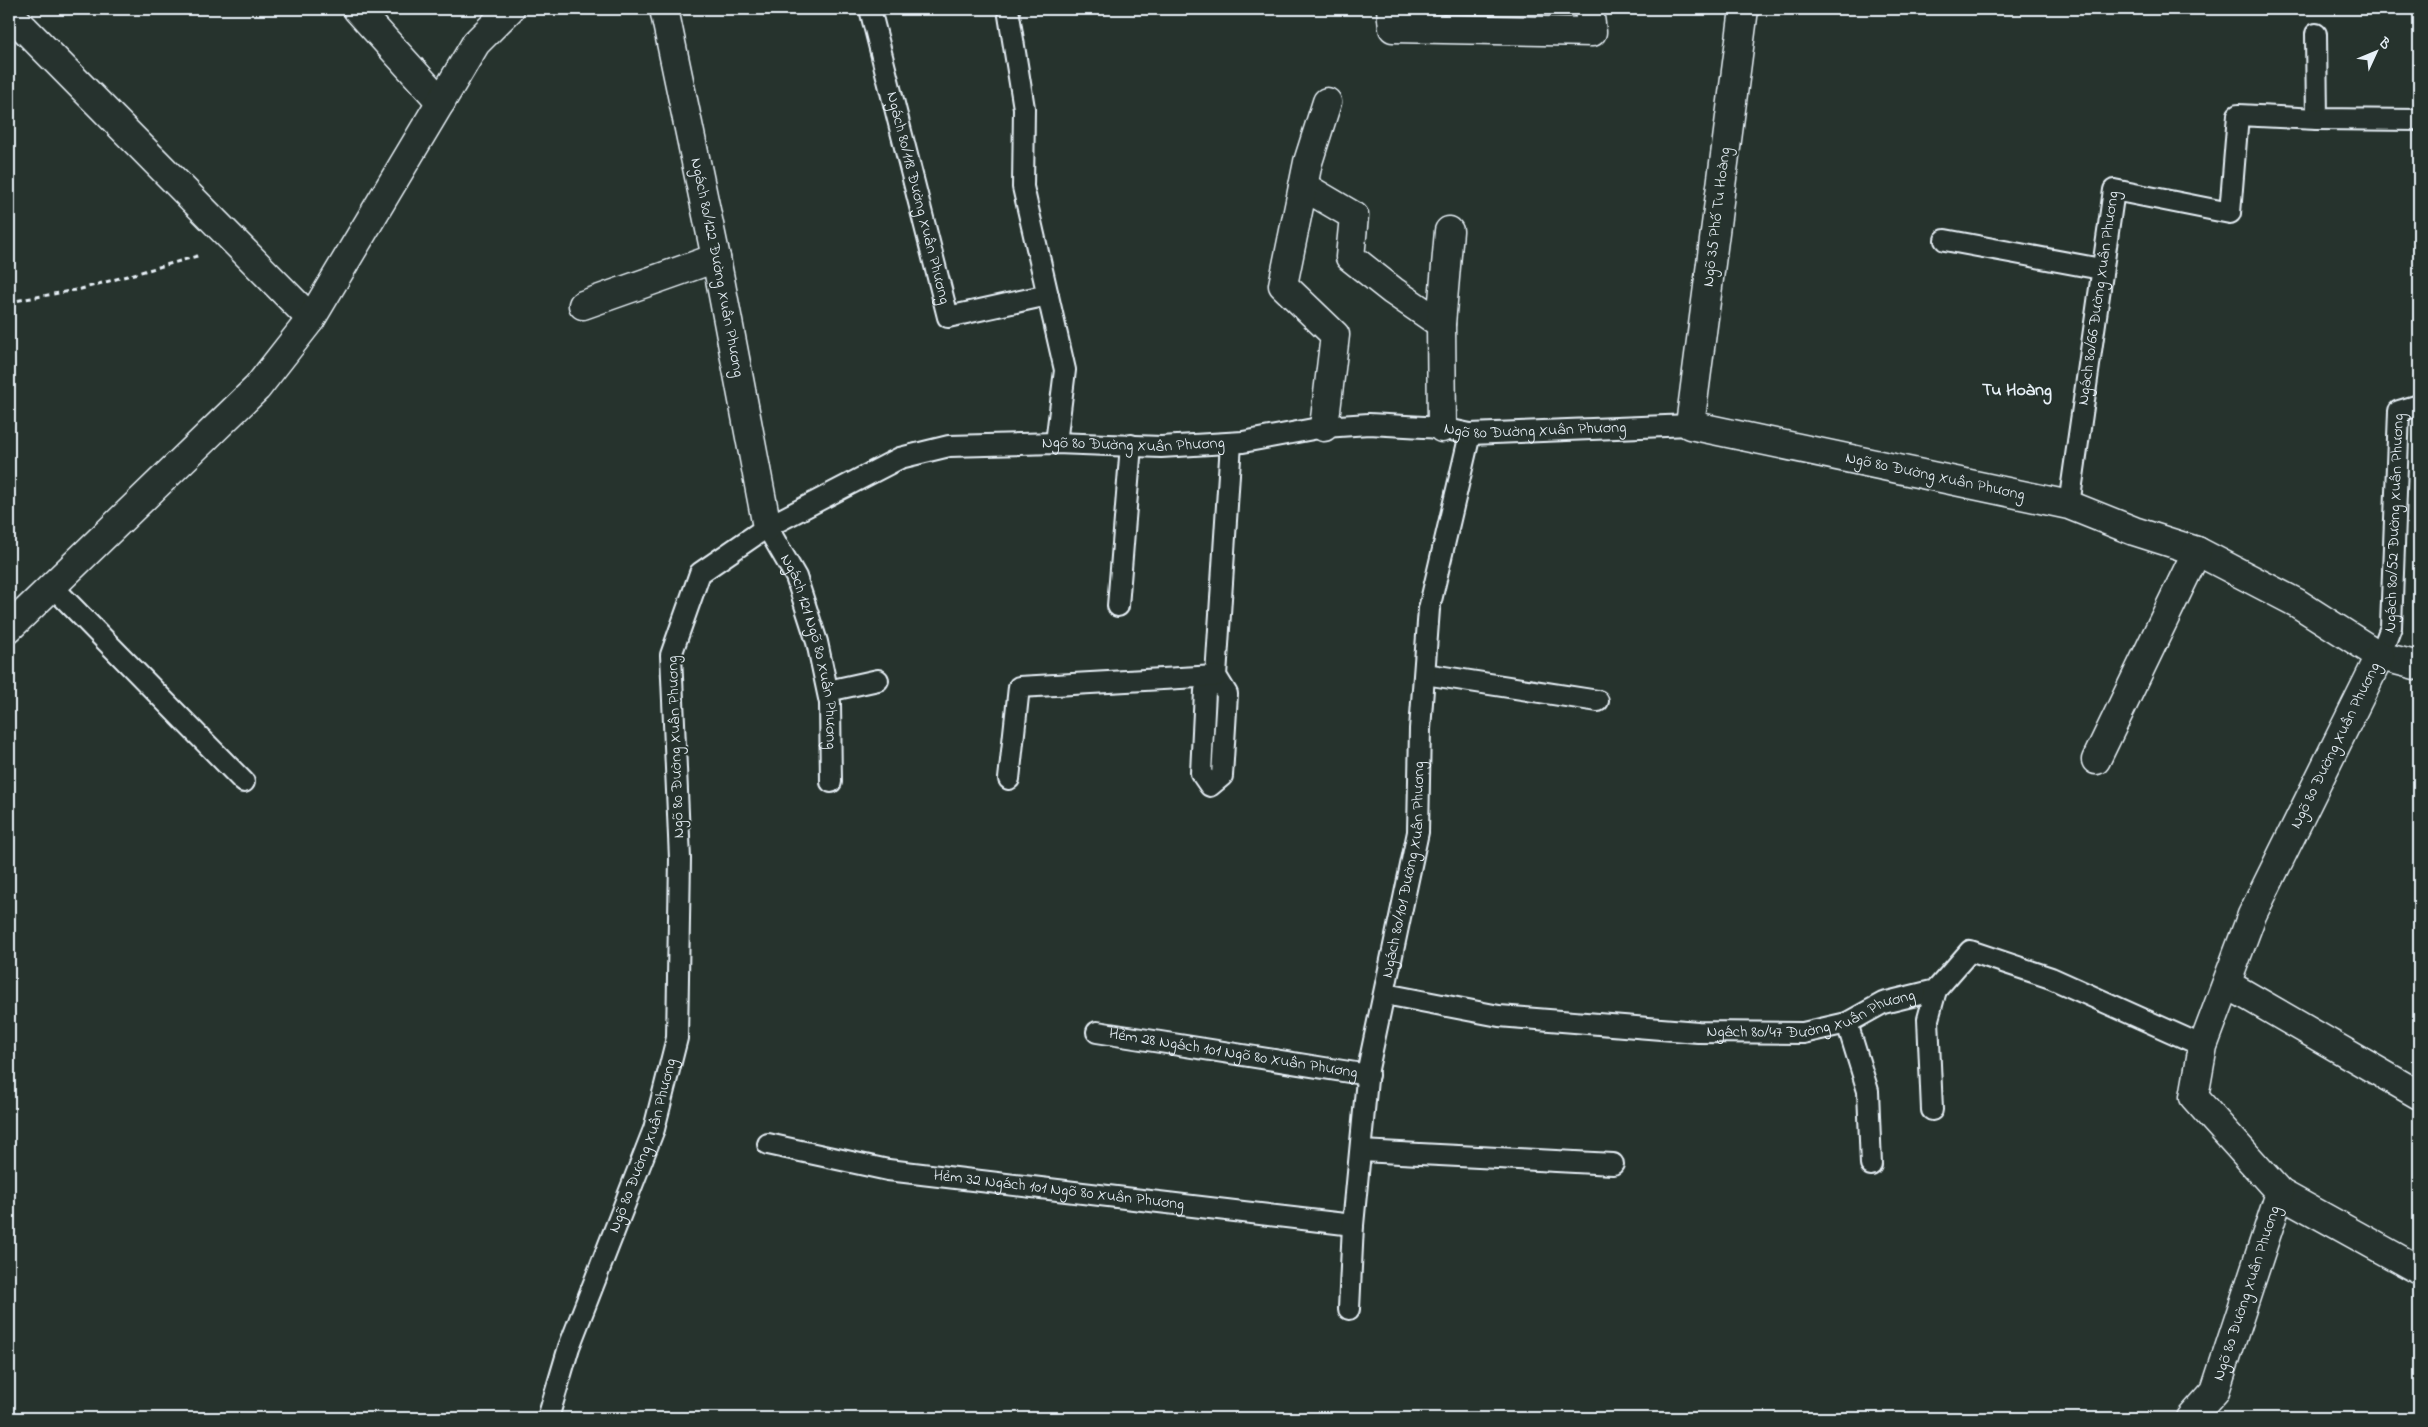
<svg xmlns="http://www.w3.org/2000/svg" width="2428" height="1427" font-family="'Indie Flower',sans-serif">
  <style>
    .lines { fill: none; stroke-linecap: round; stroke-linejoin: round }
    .lane-casing { stroke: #e8f1f8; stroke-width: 24 }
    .street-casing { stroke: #e8f1f8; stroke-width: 31 }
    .path { stroke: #e8f1f8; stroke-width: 3; stroke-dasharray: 5 4; stroke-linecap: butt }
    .lane { stroke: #26332d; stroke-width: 20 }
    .street { stroke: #26332d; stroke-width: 28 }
    .labels { text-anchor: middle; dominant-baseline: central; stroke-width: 4; stroke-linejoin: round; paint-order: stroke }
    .street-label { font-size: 16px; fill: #e8f1f8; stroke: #26332d }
    .neighbourhood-label { font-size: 18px; font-weight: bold; fill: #e8f1f8; stroke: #26332d }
  </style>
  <rect width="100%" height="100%" fill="#26332d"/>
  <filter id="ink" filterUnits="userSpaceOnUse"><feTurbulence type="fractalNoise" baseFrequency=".02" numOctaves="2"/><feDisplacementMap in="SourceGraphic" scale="10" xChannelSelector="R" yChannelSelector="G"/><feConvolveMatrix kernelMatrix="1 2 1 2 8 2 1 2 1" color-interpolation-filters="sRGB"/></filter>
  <g filter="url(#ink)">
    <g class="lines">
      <defs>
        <g id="lane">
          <path id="s1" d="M870 9 948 317 1048 295"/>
          <path d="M1008 9 1024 108 1023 187 1065 370 1056 443"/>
          <path d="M2316 34 2317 119"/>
          <path d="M1945 240 2101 269"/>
          <path id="s2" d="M2069 505 2114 190 2230 213 2238 115 2317 119 2419 120"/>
          <path id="s3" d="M767 527 796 577 817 642 830 703 831 782"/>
          <path d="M52 586 244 782"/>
          <path d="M1118 606 1131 445"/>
          <path id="s4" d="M2380 656 2391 627 2399 411 2419 405"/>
          <path d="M1425 674 1598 701"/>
          <path d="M1216 676 1205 691 1201 773 1210 786 1222 776 1227 694 1216 676 1231 443"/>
          <path d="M828 691 878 680"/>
          <path d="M1009 779 1019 687 1216 676"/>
          <path id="s5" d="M1385 994 1499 1016 1698 1032 1803 1033 1847 1023 1883 1003 1936 990 1970 951 2051 978 2203 1046"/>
          <path d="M1847 1023 1868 1091 1871 1165"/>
          <path id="s6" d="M1097 1032 1368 1075"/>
          <path d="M1932 1110 1928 1019 1936 990"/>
          <path id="s7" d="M768 1144 888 1170 1353 1225"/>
          <path d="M1361 1151 1613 1164"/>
          <path id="s8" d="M1349 1309 1353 1225 1368 1069 1418 832 1420 729 1429 609 1470 434"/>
          <path id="s9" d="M548 1418 569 1347 654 1129 677 1038 680 859 671 655 700 573 767 527 900 458 949 446 1056 443 1161 447 1243 442 1324 427 1369 424 1442 428 1470 434 1690 425"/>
        </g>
        <g id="street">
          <path d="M357 9 441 102"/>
          <path id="s10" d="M664 9 716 258 767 527"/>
          <path d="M1391 9 1393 28 1592 32 1589 9"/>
          <path id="s11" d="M1744 9 1690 425 2069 505 2134 531 2197 551 2297 603 2380 656 2419 666"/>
          <path d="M9 13 311 319"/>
          <path d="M1303 186 1354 216 1350 257 1393 291 1441 324"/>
          <path d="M583 305 716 258"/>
          <path d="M1324 427 1335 335 1283 285 1308 162 1327 102"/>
          <path d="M1442 428 1441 324 1449 231"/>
          <path d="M9 628 257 388 311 319 476 43 510 9"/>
          <path d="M2096 760 2197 551"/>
          <path d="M2227 984 2419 1095"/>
          <path d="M2280 1193 2419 1270"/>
          <path id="s12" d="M2191 1418 2215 1391 2280 1193 2194 1097 2203 1046 2252 915 2380 656"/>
        </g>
      </defs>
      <use href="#lane" class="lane-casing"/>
      <use href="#street" class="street-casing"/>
      <path class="path" d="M9 302 81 289 201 255"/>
      <use href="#lane" class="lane"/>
      <use href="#street" class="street"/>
    </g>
  </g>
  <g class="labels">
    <g class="street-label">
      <text stroke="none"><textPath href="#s1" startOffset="195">Ngách 80/118 Đường Xuân Phương</textPath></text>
      <text transform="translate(1717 217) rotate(-83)">Ngõ 35 Phố Tu Hoàng</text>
      <text stroke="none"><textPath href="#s10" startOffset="264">Ngách 80/122 Đường Xuân Phương</textPath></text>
      <text stroke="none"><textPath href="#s2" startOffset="209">Ngách 80/66 Đường Xuân Phương</textPath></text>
      <text stroke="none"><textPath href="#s9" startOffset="1742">Ngõ 80 Đường Xuân Phương</textPath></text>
      <text stroke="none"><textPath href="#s9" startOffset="1338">Ngõ 80 Đường Xuân Phương</textPath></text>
      <text stroke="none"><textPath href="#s11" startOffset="670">Ngõ 80 Đường Xuân Phương</textPath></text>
      <text stroke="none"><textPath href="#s4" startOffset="135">Ngách 80/52 Đường Xuân Phương</textPath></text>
      <text stroke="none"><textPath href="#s3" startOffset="134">Ngách 121 Ngõ 80 Xuân Phương</textPath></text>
      <text stroke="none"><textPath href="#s12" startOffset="754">Ngõ 80 Đường Xuân Phương</textPath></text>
      <text transform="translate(676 747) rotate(-92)">Ngõ 80 Đường Xuân Phương</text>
      <text stroke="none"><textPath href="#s8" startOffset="444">Ngách 80/101 Đường Xuân Phương</textPath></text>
      <text stroke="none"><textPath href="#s5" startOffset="432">Ngách 80/47 Đường Xuân Phương</textPath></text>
      <text stroke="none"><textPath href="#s6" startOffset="138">Hẻm 28 Ngách 101 Ngõ 80 Xuân Phương</textPath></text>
      <text stroke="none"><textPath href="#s9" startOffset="289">Ngõ 80 Đường Xuân Phương</textPath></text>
      <text stroke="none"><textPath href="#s7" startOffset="295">Hẻm 32 Ngách 101 Ngõ 80 Xuân Phương</textPath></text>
      <text stroke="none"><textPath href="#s12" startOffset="139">Ngõ 80 Đường Xuân Phương</textPath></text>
    </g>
    <g class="neighbourhood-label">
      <text x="2017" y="391">Tu Hoàng</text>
    </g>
  </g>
  <rect width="2428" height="1427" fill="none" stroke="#26332d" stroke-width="30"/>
  <rect x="15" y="15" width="2398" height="1397" fill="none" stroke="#e8f1f8" stroke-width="2" filter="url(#ink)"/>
  <g transform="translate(2376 52) rotate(46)" stroke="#26332d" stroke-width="4" paint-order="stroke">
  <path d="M0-4L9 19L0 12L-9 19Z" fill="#e8f1f8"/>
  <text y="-8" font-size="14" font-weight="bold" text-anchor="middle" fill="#e8f1f8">B</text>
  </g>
</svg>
